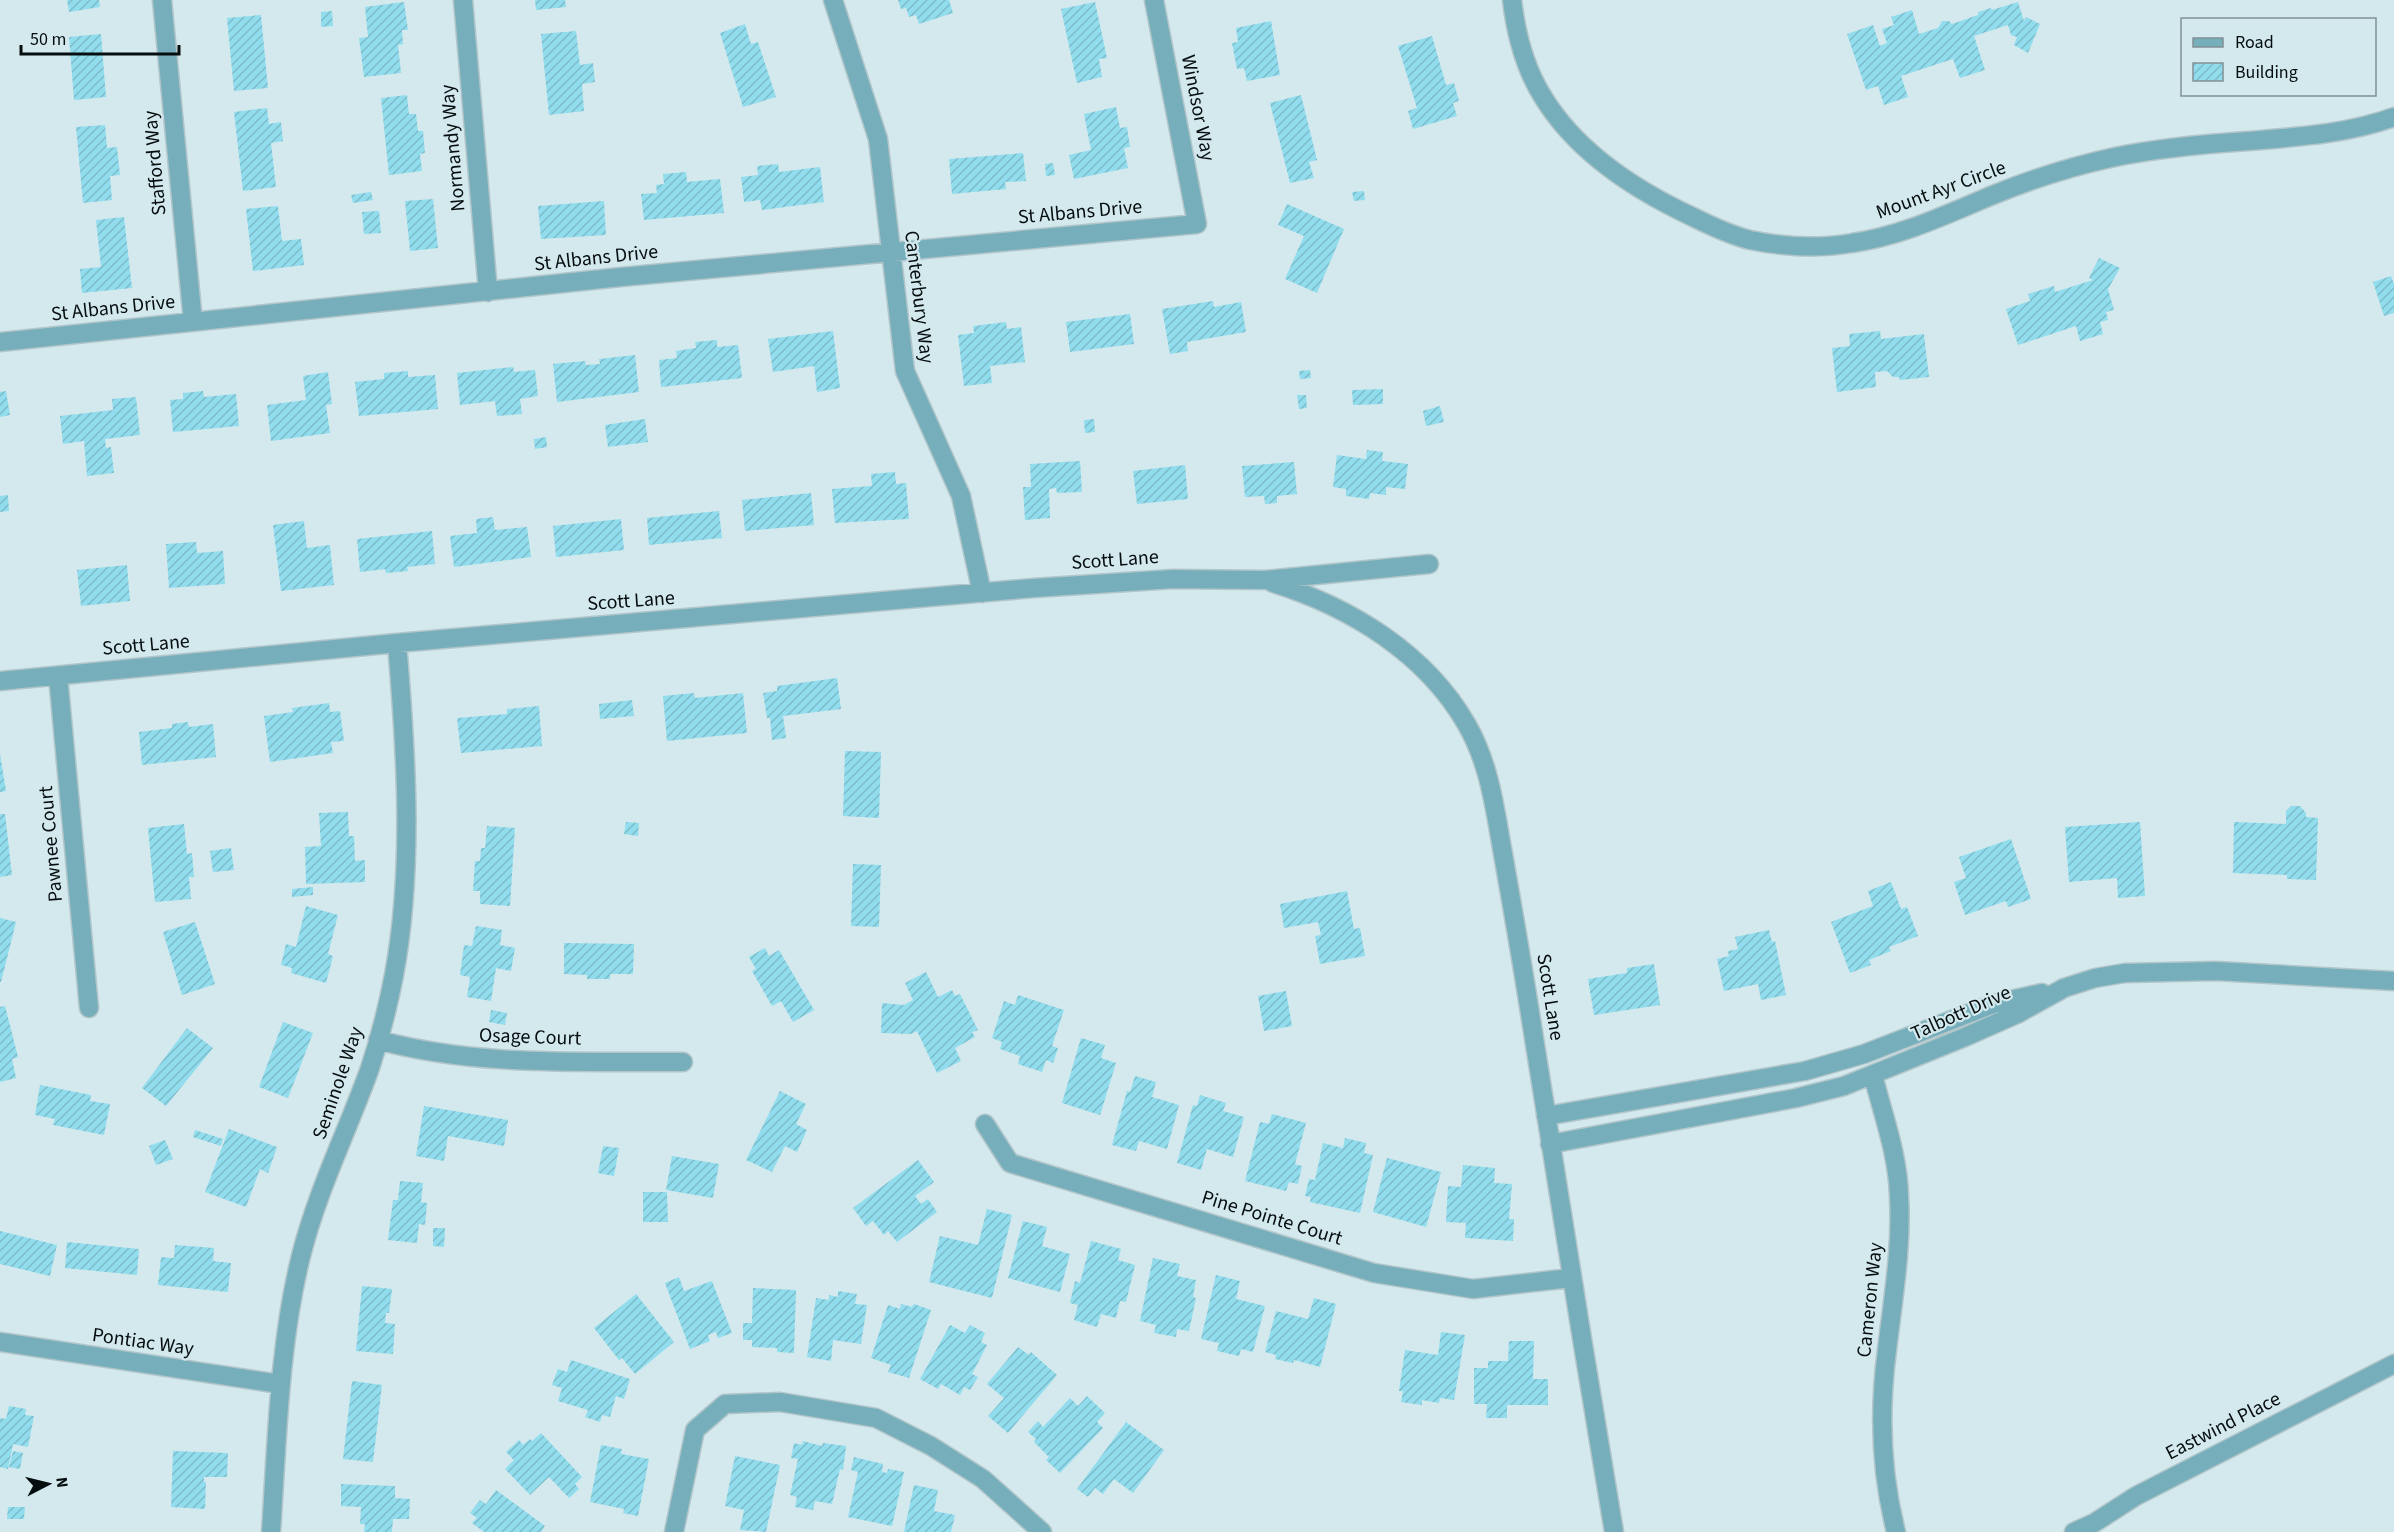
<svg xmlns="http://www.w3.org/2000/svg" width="2394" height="1532" font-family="'Source Sans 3',sans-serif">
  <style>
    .building { fill: url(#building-hatch) }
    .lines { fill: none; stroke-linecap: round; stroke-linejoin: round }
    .minor-casing { stroke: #b2c6ca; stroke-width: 21 }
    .minor { stroke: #76afbb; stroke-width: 18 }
    .labels { text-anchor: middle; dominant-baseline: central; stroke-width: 4.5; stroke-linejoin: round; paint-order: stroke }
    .street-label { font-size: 20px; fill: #060d0f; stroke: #d3e9ee }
  </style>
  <defs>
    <pattern id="building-hatch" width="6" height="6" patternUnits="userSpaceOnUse" patternTransform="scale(1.5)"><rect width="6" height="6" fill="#91dded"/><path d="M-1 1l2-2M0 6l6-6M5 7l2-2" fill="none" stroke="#7cbcca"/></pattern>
  </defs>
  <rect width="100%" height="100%" fill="#d3e9ee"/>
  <path class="building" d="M67 0H99L100 7 69 12Z
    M535 0H565L566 7 536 10Z
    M898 0H949L953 13 919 24 916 15 909 17 906 8 901 9Z
    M404 2 408 30H402L403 44 398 45 401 73 364 77 359 38 368 37 365 7Z
    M1095 2 1107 58 1099 59 1102 77 1077 83 1061 9Z
    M2018 2 2024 21 2026 17 2040 24 2028 53 2014 45 2017 37 2011 35 2008 25 1974 36 1985 70 1960 78 1953 59 1901 76 1908 97 1884 105 1878 86 1866 90 1847 34 1873 25 1880 46 1887 43 1882 29 1894 25 1891 17 1912 10 1919 34 1938 28 1942 21H1949L1952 24 1978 15V12L1991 8 1992 10Z
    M332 11 333 26 321 27V12Z
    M261 15 268 88 234 91 227 18Z
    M1271 21 1280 75 1247 81 1244 68 1237 69 1232 43 1238 42 1236 28Z
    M745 24 751 44 758 42 776 97 743 107 720 33Z
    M576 31 580 65 593 63 595 82 582 84 584 111 549 115 541 34Z
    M101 34 106 97 74 100 69 37Z
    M1432 36 1446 85 1454 83 1459 101 1453 103 1457 116 1413 129 1408 111 1417 108 1398 46Z
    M407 95 409 114H416L418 131H423L425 153 420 154 422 171 389 175 381 98Z
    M1301 95 1317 160 1309 162 1314 178 1290 183 1270 103Z
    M1116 107 1120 128 1127 127 1130 147 1124 148 1128 168 1074 179 1069 155 1091 150 1084 114Z
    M267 108 269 124 281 122 283 141 271 143 276 187 243 191 234 112Z
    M105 125 107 148 117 147 120 175 110 176 112 200 83 203 76 127Z
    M1023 153 1026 181 1005 182 1006 189 952 194 949 159Z
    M1053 163 1055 175 1046 176 1045 164Z
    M778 164 779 172 820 167 824 202 762 210 760 200 744 202 741 177 758 175 757 166Z
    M686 172 687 182 720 179 724 213 644 220 641 194 657 193 656 185 664 184 663 174Z
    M1364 191 1365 200 1354 201 1352 192Z
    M371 192 373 200 353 203 351 195Z
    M433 199 438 248 410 251 405 201Z
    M604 201 606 235 541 239 538 206Z
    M1287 204 1344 229 1317 293 1285 279 1304 236 1278 225Z
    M278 206 282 241 301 239 304 265 253 271 246 209Z
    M379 211 381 233 364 234 362 212Z
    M124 217 132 288 82 293 80 269 101 267 96 220Z
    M2099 258 2120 268 2108 289 2114 310 2106 312 2108 320 2100 322 2103 334 2080 341 2076 326 2018 345 2006 309 2030 301 2028 294 2054 286 2055 292 2093 280 2089 278Z
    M2391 276 2394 284V313L2384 316 2373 282Z
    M1213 301 1214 307 1241 302 1246 332 1187 342 1188 351 1170 354 1162 309Z
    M1130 314 1134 344 1070 352 1066 322Z
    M1006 322 1007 329 1021 327 1025 362 990 366 992 383 964 386 958 335 974 333 973 326Z
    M833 331 840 388 817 392 814 366 773 372 768 339Z
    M1880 331 1881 339 1924 334 1929 377 1900 380 1899 377H1893L1887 371 1875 372 1876 387 1837 392 1832 348 1850 346 1849 334Z
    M717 340V347L738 345 742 378 661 387 659 360 677 358 676 351 696 348 695 342Z
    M635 355 639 392 557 402 553 364 585 361 586 365 600 364 599 359Z
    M513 367 514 372 535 370 538 396 520 399 522 414 497 416 495 401 460 405 457 373Z
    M1310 370 1311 378 1300 379 1299 371Z
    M408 371V377L435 375 438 409 359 416 355 382 384 379V373Z
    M328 372 332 404 326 405 330 433 271 441 267 405 306 400 303 376Z
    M1383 389V404L1353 405 1352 390Z
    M6 391 10 415 0 417V392Z
    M203 391 204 397 236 394 239 426 173 432 170 400 183 399V393Z
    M1297 395H1306L1307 408 1299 409Z
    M136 397 140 435 105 439 106 448 111 447 114 473 87 476 84 441 63 444 60 416 113 410 112 399Z
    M1440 406 1444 422 1426 426 1423 411Z
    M645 419 648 442 608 447 605 425Z
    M1094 419 1095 432 1085 433 1084 420Z
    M546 437 547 447 535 449 534 439Z
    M1367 450 1383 452 1382 461 1408 464 1405 489 1386 487V495L1370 493 1369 499 1346 496V489L1333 487 1337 455 1366 459Z
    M1080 461 1082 492 1057 493 1056 488 1049 489 1050 518 1025 520 1023 487H1031L1030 464Z
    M1294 462 1297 494 1277 496V503L1265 504 1264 496 1245 497 1242 466Z
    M1185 465 1188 499 1137 504 1133 471Z
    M895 472 896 484 906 483 909 519 835 523 832 489 872 486 871 474Z
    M811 493 814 525 745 531 742 500Z
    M8 495 9 511 0 512V496Z
    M719 511 722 538 649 545 647 518Z
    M493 517 495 530 527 527 531 557 454 567 450 536 477 533 476 519Z
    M621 519 624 550 556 557 553 526Z
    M304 521 307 548 330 545 334 585 281 591 273 525Z
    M432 531 435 564 407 567 408 571 386 573 385 569 360 572 357 539Z
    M196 542 197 553 223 551 225 584 169 588 166 544Z
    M127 565 130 601 81 606 77 570Z
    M837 678 841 709 783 716 786 738 772 740 770 718H767L763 693 777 691V686Z
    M694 693 695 698 743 693 747 733 667 741 663 696Z
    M632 700 634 716 600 719 599 704Z
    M329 703 330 712 340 711 344 741 331 742 333 753 270 762 264 716 293 712 292 708Z
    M539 706 542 746 461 753 457 718 507 714V709Z
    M188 722 189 727 213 724 216 757 142 765 139 732 172 728V724Z
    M845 751 881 752 879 818 843 816Z
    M0 754 6 791 0 792Z
    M2291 806H2300L2306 813V817L2318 818 2316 880 2287 879V875L2233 873 2234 822 2286 824V811Z
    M348 812 349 836H354L355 861 365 860V882L306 884 305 847 321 846 319 813Z
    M0 814H5L12 875 0 877Z
    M626 822 639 823 638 836 624 834Z
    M2140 822 2145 896 2118 898 2117 878 2069 882 2065 827Z
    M184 824 187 854 192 853 194 877H189L191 899 155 902 148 828Z
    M487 826 515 828 510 906 480 904V891H473L475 861H480L481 848H485Z
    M2011 839 2031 899 2008 907 2006 901 1965 915 1954 882 1966 878 1959 857Z
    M231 848 234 870 213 872 210 851Z
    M853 864 881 865 879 927 851 926Z
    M1891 882 1901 909 1907 907 1918 936 1889 947 1891 951 1869 960 1871 965 1850 973 1831 922 1873 906 1868 891Z
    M313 887V895L292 897V889Z
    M1347 891 1354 929 1360 928 1365 956 1320 964 1315 936 1321 935 1318 922 1284 928 1280 904Z
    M306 906 338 915 328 954 333 956 326 983 291 973 292 968 281 965 286 944 296 947Z
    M0 918 16 922 1 982H0Z
    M195 922 215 984 182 995 163 932Z
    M476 926 502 930 500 945 515 948 511 971 496 968 491 1001 467 997 470 977 460 975 464 945 472 946Z
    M1769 930 1772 942 1775 941 1786 995 1761 1000 1758 984 1724 991 1717 959 1729 956 1728 951 1738 949 1735 937Z
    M564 943 634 944 633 974H610V979H587V975L564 974Z
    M765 948 769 956 779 950 814 1010 793 1022 781 1001 772 1006 752 971 756 969 749 957Z
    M1654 964 1660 1005 1594 1015 1588 979 1627 973V968Z
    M926 972 938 997 952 990 955 996 960 994 978 1030 972 1032 975 1037 955 1048 961 1061 937 1073 917 1031 911 1034 881 1033 882 1003 904 1005 913 1000 905 983Z
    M1286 991 1292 1026 1264 1031 1258 996Z
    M1018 995 1064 1010 1052 1046 1058 1048 1053 1063 1046 1060 1042 1072 1018 1064 1020 1056 1000 1049 1002 1042 992 1038 1004 1001 1015 1005Z
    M5 1006 18 1057 12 1059 16 1078 0 1082V1007Z
    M491 1010 507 1013 505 1025 489 1022Z
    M283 1022 313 1033 288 1098 259 1087Z
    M187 1028 213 1048 166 1106 142 1088Z
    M1081 1038 1105 1045 1101 1058 1116 1063 1100 1115 1062 1103Z
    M1135 1076 1156 1082 1152 1097 1179 1105 1167 1149 1139 1141 1136 1151 1112 1145 1127 1091 1130 1092Z
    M40 1085 91 1095 90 1101 110 1104 104 1135 53 1125 55 1119 35 1115Z
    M780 1091 806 1104 796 1124 807 1130 797 1152 785 1146 772 1172 746 1160Z
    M1200 1095 1226 1103 1223 1111 1244 1117 1233 1157 1207 1149 1201 1170 1177 1163 1193 1105 1197 1106Z
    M424 1106 508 1120 504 1146 448 1136 444 1161 416 1156Z
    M1272 1114 1306 1123 1295 1164 1302 1166 1298 1184 1289 1182 1286 1191 1245 1181 1260 1122 1269 1124Z
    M229 1129 277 1147 268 1173 260 1169 246 1207 205 1192Z
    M195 1130 223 1139 221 1146 193 1137Z
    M1345 1138 1366 1143 1364 1153 1373 1155 1360 1213 1310 1202 1311 1197 1305 1196 1309 1179 1315 1180 1323 1143 1343 1148Z
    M165 1140 173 1159 156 1165 149 1146Z
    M603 1146 619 1148 614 1176 598 1173Z
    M672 1156 719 1164 713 1198 666 1190Z
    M1387 1158 1441 1172 1426 1227 1373 1212Z
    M918 1160 934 1182 915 1196 921 1204 928 1199 937 1212 897 1242 888 1231 884 1235 873 1221 866 1226 853 1208Z
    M1463 1165 1495 1168 1494 1183 1512 1184 1509 1219H1514L1513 1241 1465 1238 1466 1223 1446 1222 1448 1186 1461 1187Z
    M400 1181 423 1183 421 1202 427 1203 425 1225 419 1224 417 1243 388 1240 393 1200H398Z
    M643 1192H667L668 1222H643Z
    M987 1209 1012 1215 992 1298 929 1282 940 1236 978 1245Z
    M1023 1221 1047 1227 1042 1246 1070 1254 1060 1292 1008 1278Z
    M433 1228H445L444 1247 433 1246Z
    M0 1231 57 1245 50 1276 0 1264Z
    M1091 1241 1121 1249 1118 1260 1135 1265 1126 1302 1120 1301 1116 1318 1101 1314 1097 1327 1074 1320 1078 1305 1070 1303 1075 1281 1080 1283Z
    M67 1242 139 1249 137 1275 65 1268Z
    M175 1245 214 1248 213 1261 231 1263 228 1292 158 1285 161 1257 174 1258Z
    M1153 1258 1180 1264 1177 1276 1196 1280 1193 1297 1196 1298 1189 1331 1177 1329 1176 1337 1154 1333 1156 1325 1140 1321Z
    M1216 1275 1240 1281 1236 1299 1265 1306 1253 1352 1241 1349 1239 1356 1217 1351 1219 1343 1201 1339Z
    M679 1277 684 1291 712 1281 732 1333 718 1338 716 1332 708 1335 710 1341 690 1349 665 1283Z
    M362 1286 392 1289 389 1313H386L385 1323 395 1324 393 1354 356 1351Z
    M753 1288 796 1290 794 1353 777 1352V1348L752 1347V1340H743V1323H752Z
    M838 1291 857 1294 855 1304 867 1305 861 1344 833 1340 831 1361 807 1357 816 1298 829 1300V1295L838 1297Z
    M636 1294 674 1342 635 1374 622 1358 619 1360 594 1328Z
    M1314 1298 1336 1304 1320 1367 1294 1360 1293 1363 1275 1359 1276 1355 1265 1352 1276 1311 1308 1319Z
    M901 1304 912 1307 914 1304 931 1310 909 1378 888 1372 891 1365 871 1358 888 1305 900 1309Z
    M950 1325 965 1333 970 1325 985 1333 981 1342 987 1345 972 1374 978 1377 970 1390 964 1387 960 1395 941 1384 938 1389 920 1379Z
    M1441 1332 1465 1335 1454 1400 1440 1398 1439 1403 1422 1400V1405L1401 1402 1403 1391H1399L1405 1350 1438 1355Z
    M1509 1341H1534L1533 1379H1548V1405H1507V1418H1486L1487 1404H1474V1368H1488V1361H1508Z
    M1018 1347 1029 1355 1031 1352 1057 1375 1008 1433 988 1416 1004 1398 987 1384Z
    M571 1360 630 1379 624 1399 616 1396 610 1417 602 1415 600 1422 585 1417 588 1410 558 1401 562 1388 552 1385 558 1369 567 1372Z
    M352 1381 382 1385 373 1462 343 1459Z
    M1087 1396 1105 1413 1097 1422 1103 1428 1060 1473 1046 1460 1049 1457 1034 1442 1036 1439 1028 1432 1038 1421 1043 1427 1070 1398 1078 1406Z
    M9 1406 26 1409 25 1415 34 1416 28 1447 13 1444 8 1469 0 1467V1418L6 1419Z
    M1126 1422 1164 1450 1133 1493 1114 1479 1103 1494 1095 1488 1088 1497 1077 1489Z
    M541 1433 582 1477 575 1484 579 1489 569 1498 549 1477 530 1495 505 1469 514 1460 506 1452 519 1440 523 1445 530 1439 532 1441Z
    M803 1441 822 1446 823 1443 846 1446 843 1470 840 1469 832 1504 815 1501 813 1510 795 1507 797 1497 790 1495 798 1459 791 1458 794 1443 802 1445Z
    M601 1445 622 1449 621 1454 649 1459 638 1516 623 1513 624 1509 590 1502Z
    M13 1451 23 1453 20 1469 9 1467Z
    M173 1451 228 1453 227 1477H204V1482H206L205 1509 171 1507Z
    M735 1456 780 1465 766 1532 740 1530 744 1510 725 1506Z
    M854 1457 883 1464 882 1472 887 1473 888 1469 904 1472 892 1526 848 1517 858 1472 851 1470Z
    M341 1484 395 1486V1498L410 1499 409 1519H393L392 1532H364L365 1524H360L361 1507 341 1506Z
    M914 1485 938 1490 934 1511 955 1515 951 1532H904Z
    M496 1490 545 1526 541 1532H484L472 1523 477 1518 470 1513 480 1500 486 1504Z
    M8 1507H25L24 1519H7Z"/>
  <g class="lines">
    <defs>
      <path id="minor" d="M162 0 193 322
        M463 0 488 292
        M833 0 878 139 905 371 961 496 982 593
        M1512 0C1516 34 1524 67 1543 97 1577 153 1635 190 1693 217 1711 226 1730 235 1750 240 1784 247 1818 249 1852 243 1902 236 1947 214 1993 195 2032 179 2073 166 2115 157 2159 148 2203 144 2248 141 2297 137 2347 134 2394 117
        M0 342 621 277 1197 224 1154 0
        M1273 583C1350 607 1426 653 1467 725 1490 765 1495 810 1503 854 1512 905 1521 956 1529 1007 1556 1183 1585 1357 1614 1532
        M58 676 89 1008
        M0 681 397 643 1034 588 1173 579 1265 580 1429 564
        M378 1040C477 1067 581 1061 683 1062
        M1873 1075C1883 1115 1898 1155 1899 1196 1902 1248 1893 1298 1887 1350 1879 1410 1881 1473 1896 1532
        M1546 1116 1805 1071 1864 1054 1993 1004 2042 993
        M985 1124 1010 1163 1374 1273 1473 1289 1571 1278
        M1550 1144 1796 1098 1844 1086 1965 1037 2017 1014 2064 988 2095 978 2125 973 2216 971 2394 981
        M0 1342 280 1384
        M271 1532C277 1442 279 1343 301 1256 317 1191 348 1130 370 1068 380 1038 388 1006 394 975 414 868 406 751 397 643
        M674 1532 695 1430 725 1404 780 1402 876 1418 931 1446 983 1479 1042 1532
        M2074 1532 2094 1523 2136 1496 2394 1364"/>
    </defs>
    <use href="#minor" class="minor-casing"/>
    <use href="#minor" class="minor"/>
  </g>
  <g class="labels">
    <g class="street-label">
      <text transform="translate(1198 108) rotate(79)">Windsor Way</text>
      <text transform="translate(453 148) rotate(-95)">Normandy Way</text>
      <text transform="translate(155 163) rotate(-95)">Stafford Way</text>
      <text transform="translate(1941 190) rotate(-20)">Mount Ayr Circle</text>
      <text transform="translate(1080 212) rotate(-5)">St Albans Drive</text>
      <text transform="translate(596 258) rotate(-6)">St Albans Drive</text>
      <text transform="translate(919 297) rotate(83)">Canterbury Way</text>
      <text transform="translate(113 308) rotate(-6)">St Albans Drive</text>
      <text transform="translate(1115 560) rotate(-4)">Scott Lane</text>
      <text transform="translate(631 601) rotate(-4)">Scott Lane</text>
      <text transform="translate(146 645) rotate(-5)">Scott Lane</text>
      <text transform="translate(51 844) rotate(-95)">Pawnee Court</text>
      <text transform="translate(1550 997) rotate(81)">Scott Lane</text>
      <text transform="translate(1961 1013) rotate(-24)">Talbott Drive</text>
      <text transform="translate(530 1037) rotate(2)">Osage Court</text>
      <text transform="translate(338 1083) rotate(-71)">Seminole Way</text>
      <text transform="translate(1272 1218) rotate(17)">Pine Pointe Court</text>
      <text transform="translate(1870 1300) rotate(-84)">Cameron Way</text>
      <text transform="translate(143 1342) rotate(8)">Pontiac Way</text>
      <text transform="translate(2223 1426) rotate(-27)">Eastwind Place</text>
    </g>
  </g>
  <rect x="2181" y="18" width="195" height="78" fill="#d3e9ee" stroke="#819195" stroke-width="1.5"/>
  <rect x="2193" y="38" width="30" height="9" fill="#76afbb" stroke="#819195" stroke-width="1.5"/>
  <text x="2235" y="48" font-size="18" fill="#060d0f">Road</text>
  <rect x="2193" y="63" width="30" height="18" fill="url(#building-hatch)" stroke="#819195" stroke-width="1.5"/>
  <text x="2235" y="78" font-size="18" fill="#060d0f">Building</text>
  <g transform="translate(48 1484) rotate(83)" stroke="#d3e9ee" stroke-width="4.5" paint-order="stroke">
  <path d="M0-4.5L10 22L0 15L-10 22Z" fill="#060d0f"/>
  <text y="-9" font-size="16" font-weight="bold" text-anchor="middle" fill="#060d0f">N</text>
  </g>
  <path d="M21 45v9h158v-9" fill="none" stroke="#060d0f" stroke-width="3"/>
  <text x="30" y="45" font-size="18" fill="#060d0f" stroke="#d3e9ee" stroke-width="4.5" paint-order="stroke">50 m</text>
</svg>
